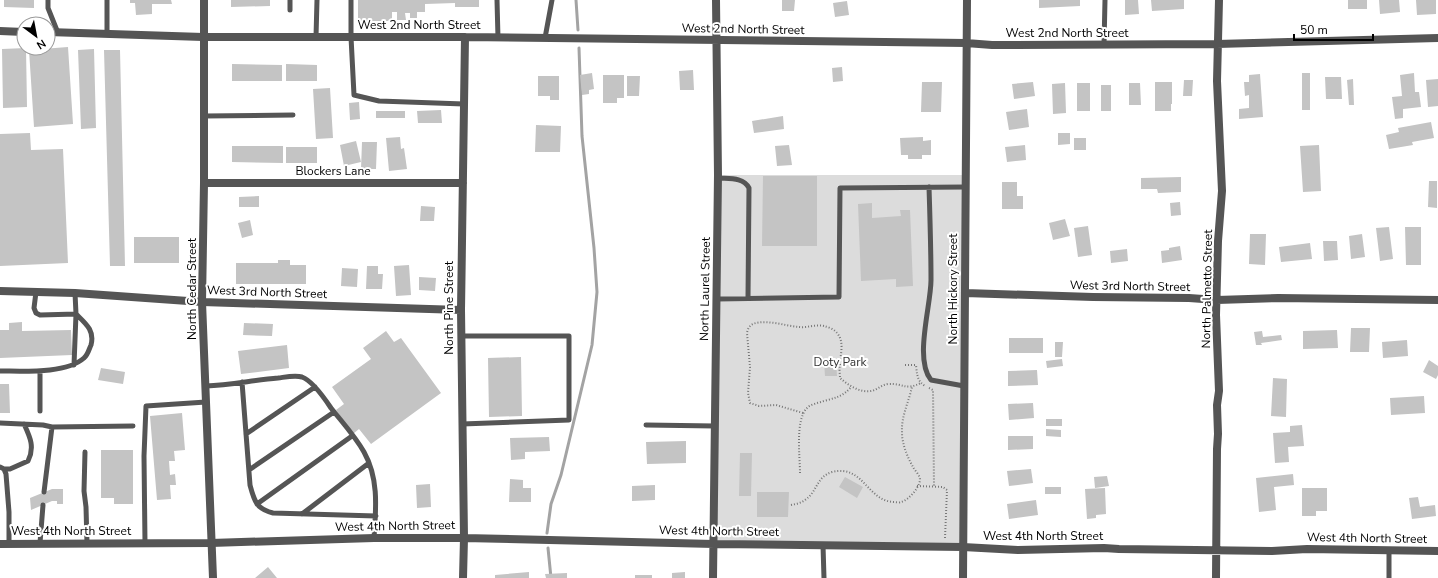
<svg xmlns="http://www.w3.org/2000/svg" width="1438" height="578" font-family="'Nunito Sans',sans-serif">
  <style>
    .green { fill: #dcdcdc }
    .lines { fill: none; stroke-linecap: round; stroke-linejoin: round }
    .stream { stroke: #a3a3a3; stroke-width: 3 }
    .building { fill: #c4c4c4 }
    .path { stroke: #777; stroke-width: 2; stroke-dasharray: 1 2; stroke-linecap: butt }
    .service { stroke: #555; stroke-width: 5 }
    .minor { stroke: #555; stroke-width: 8 }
    .tertiary { stroke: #555; stroke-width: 8 }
    .labels { text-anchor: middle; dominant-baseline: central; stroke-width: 4; stroke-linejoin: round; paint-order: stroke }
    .street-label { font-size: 12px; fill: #000; stroke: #fff }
    .park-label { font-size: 12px; fill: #333; stroke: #fff }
  </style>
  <rect width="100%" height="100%" fill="#fff"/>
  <path class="green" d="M718 175H965L963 547 714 544Z"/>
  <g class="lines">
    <path class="stream" d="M576 0 578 30
      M547 533 551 504 561 475 592 345 597 292 594 248 582 136 579 48
      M548 548 551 578"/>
  </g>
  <path class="building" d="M4 0H34V8L4 7Z
    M130 0H171L172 4H152V14L136 15 135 3H130Z
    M231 0H270V6L231 7Z
    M358 0H479V7H455V3L425 4V12H417V18H410V13H405L406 20H397V12H392V21H358Z
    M782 0H795L794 11H782Z
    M1039 0H1080V6L1039 8Z
    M1125 0H1138L1139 14 1125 15Z
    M1151 0H1184V9L1152 11Z
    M1348 0H1367V9H1348Z
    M1379 0H1399L1400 12 1380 14Z
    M1416 0H1436V14L1417 15Z
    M847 1 849 15 835 17 833 3Z
    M68 47 73 124 34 127 29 50Z
    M26 48 27 107 3 108 2 49Z
    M94 49 96 128 81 129 78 50Z
    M104 50H120L125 266H110Z
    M232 64 282 65V81H232Z
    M286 64 317 65V81H286Z
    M842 67 843 81 833 82 832 68Z
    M693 70 694 90H680L679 71Z
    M592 73 594 89 589 90V94L582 95 580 75Z
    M1302 73H1310V110H1302Z
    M1414 73 1415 92H1419L1421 107 1403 109V118L1395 119 1392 97 1402 96 1400 75Z
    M1260 74 1263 117 1239 119V109L1249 108V95L1245 96 1244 82H1249V75Z
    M603 75H624V98H617V103H603Z
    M538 76H559V100H550V96H538Z
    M627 76H640L639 96H627Z
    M1325 77H1341L1342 99H1326Z
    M1353 79 1354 105H1349L1347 80Z
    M1438 79V106L1428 107 1426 80Z
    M1184 80H1193L1192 96H1183Z
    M922 82H942L941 112H921Z
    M1033 82 1035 96 1014 99 1012 84Z
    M1155 82H1172V104H1171V111H1155Z
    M1065 83 1066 113 1053 114 1052 84Z
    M1077 83H1090V111H1077Z
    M1129 83H1140L1141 105H1129Z
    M1101 85H1111V111H1101Z
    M330 88 333 138 316 139 313 89Z
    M359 102 360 119 350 120 349 103Z
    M1027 109 1029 127 1009 130 1006 112Z
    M441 110 442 123H418L417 111Z
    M376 111H405V118H376Z
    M783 116 784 129 754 133 752 121Z
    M1431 122 1434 138 1412 142 1413 145 1389 149 1386 135 1399 132 1398 128Z
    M536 125 561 126 560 152H535Z
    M30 133 31 150 63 149 68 263 0 266V134Z
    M1058 133H1070V144L1058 145Z
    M400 137 401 149 404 148 407 169 389 171 386 138Z
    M923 137V141L931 140V155H922V159H908V155H901L900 138Z
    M1074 138H1086V150H1074Z
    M356 141 361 162 344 166 340 145Z
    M362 142H377L376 169H361Z
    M789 145 792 165 777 166 775 146Z
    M1025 145 1026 160 1007 162 1005 147Z
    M1319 145 1321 191 1303 192 1300 146Z
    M232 146H283V163L232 162Z
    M286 147H317V163H286Z
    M763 176H817V246H762Z
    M1181 177V192L1158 193 1157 189H1141V178Z
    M1429 181H1437V208L1428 207Z
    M1002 182H1017V196H1023V209H1002Z
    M259 196V207H239V197Z
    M1180 202 1181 215 1171 216 1170 203Z
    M872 203V218L901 216 900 210H910L913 286 896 287V279L861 281 858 204Z
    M421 206 435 207 434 221H420Z
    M1065 219 1070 236 1053 240 1049 223Z
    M250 220 253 235 242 238 238 223Z
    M1088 226 1092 255 1078 257 1074 228Z
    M1389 227 1393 259 1380 261 1376 228Z
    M1405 227H1421V265H1406Z
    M1250 234H1266L1265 265 1249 264Z
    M1362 234 1365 257 1351 259 1349 236Z
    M134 237H179V263H134Z
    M1323 241H1337L1338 260 1324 261Z
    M1310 243 1312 259 1281 262 1279 247Z
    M1180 246 1182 260 1162 263 1161 251 1169 250V248Z
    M1127 249 1128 261 1111 263 1110 251Z
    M278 260H290V265H306V284H236V263H278Z
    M409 265 411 295 396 296 394 266Z
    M367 266H378V274H383L382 289H366Z
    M342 268 358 269 357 287 341 286Z
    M419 277 436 278 435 291 419 290Z
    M22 322V331L71 330 72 355 0 358V330H9V323Z
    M244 323 273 324 272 336 243 335Z
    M1351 328H1370L1369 352H1350Z
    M1337 330 1338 348 1303 349V331Z
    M386 331 394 342 401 338 441 393 371 444 359 429 353 434 336 410 344 404 332 387 371 359 363 348Z
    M1262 331 1263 337 1281 335 1282 340 1261 343 1262 345H1256L1254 332Z
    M1009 338H1043V353H1009Z
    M1407 340 1408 356 1383 358 1382 342Z
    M1055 342H1063L1062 357H1055Z
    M287 345 289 368 241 374 238 351Z
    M521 357 522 416 489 417 488 358Z
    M1062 359 1063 366 1047 368 1046 361Z
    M1429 360 1438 366V375L1436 379 1423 372Z
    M824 361H836L837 376H825Z
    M101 368 125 372 123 384 98 380Z
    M1037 370 1038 385 1008 386V371Z
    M1273 378 1287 379 1286 417 1271 416Z
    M0 384H9L10 413H0Z
    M1424 396 1425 413 1391 415 1390 398Z
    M1033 403 1034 418 1009 420 1008 404Z
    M182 413 185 450 174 451 175 461H169L170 475 175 474 176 485H170L171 499 157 500 150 416Z
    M1046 419H1062V426H1046Z
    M1302 425 1304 446 1288 447 1289 462 1275 463 1273 433 1290 432V426Z
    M1046 429 1061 430V437L1046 436Z
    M1008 436H1033V449L1008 450Z
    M549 437 550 451 525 452V459L511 460 510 438Z
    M686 441V463L647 464 646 442Z
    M101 450H133V504H114V498H101Z
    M740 453H752L751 496H739Z
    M1031 469 1033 483 1009 486 1007 471Z
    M1293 474 1294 485 1274 487 1276 510 1259 512 1256 478Z
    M1107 476 1109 486 1095 488 1094 477Z
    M845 477 863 487 857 498 839 487Z
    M510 479 523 480V488H531V502H509Z
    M430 484 431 507 417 508 416 485Z
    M655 485V500L632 501V486Z
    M1045 487H1061V494H1045Z
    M1105 488 1106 514 1096 515V518L1087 519 1085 489Z
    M1302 488H1327V511H1316V516H1302Z
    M52 489H63V504H57V501H52L31 510 30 498Z
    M757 492H789L788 517H757Z
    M1418 497 1420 507 1435 505 1436 516 1412 519 1409 498Z
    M1036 500 1038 515 1009 519 1007 504Z
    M268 567 277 578H255Z
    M529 572V578H495V575Z
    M685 572V578H672V573Z
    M567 573V578H546L545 574Z
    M635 575H652V578H635Z"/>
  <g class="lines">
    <path class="path" d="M905 365H916C917 374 917 381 925 386
      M929 388 933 390 934 486
      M803 413 776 405 759 406 750 403 748 393 750 367 747 333C748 327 751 324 756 323 770 320 786 326 799 327 807 328 816 324 824 326 828 327 834 329 837 333 845 342 840 355 840 365 839 369 840 374 840 378 848 385 860 393 871 391 877 390 881 385 888 384 904 383 904 391 921 383
      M800 473C800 457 795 420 807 408 811 404 818 403 824 401 835 398 844 396 851 387
      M917 486 943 487 947 490 945 538
      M791 505C796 504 801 503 805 500 818 491 816 477 832 472 864 464 867 502 895 502 895 502 900 503 901 502 909 500 919 488 920 480 920 475 915 471 913 467 907 456 902 444 902 432 901 417 909 401 912 387"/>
    <path class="service" d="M48 0V8L58 33
      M107 0V33
      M351 0V37L354 95 379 101 464 104
      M497 0 498 38
      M290 10V0
      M316 37 317 0
      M545 38 552 0
      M1104 45 1105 0
      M204 116 293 115
      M718 178C729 179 743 177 749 188L748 298
      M929 187C930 218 931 249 931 280 931 306 914 359 931 380L964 386
      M36 292 34 308 36 313 40 315 76 314 75 293
      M717 299 839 297 840 188 965 187
      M461 336H569V420L462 424
      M74 365 76 314
      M0 371C23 371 66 374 84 358 88 355 89 349 91 345 95 330 85 323 76 314
      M242 382 250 485C254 500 256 509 273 513L376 516
      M206 386C230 385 254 380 278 378 286 377 295 375 302 377 313 381 325 399 331 408 342 422 355 436 364 452 379 479 376 508 374 538
      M40 411V371
      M0 423 43 425 52 427 133 426
      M646 425 715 426
      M246 434 315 387
      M85 452 84 491 86 507 87 543
      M0 467 4 469 6 474 9 512V544
      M4 469H10L28 461C35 447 30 437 24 424
      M249 470 334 412
      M44 492 52 427
      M257 504 352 436
      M302 514 369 463
      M40 543 43 505
      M145 543 144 456 146 406 206 402
      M823 545 824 578
      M1389 578V550"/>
    <path class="minor" d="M0 31 24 32
      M48 32 203 37H465L966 43 992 45 1217 44 1438 38
      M204 183H463
      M0 291 75 293 202 302 461 310
      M965 293 1093 297 1189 298 1217 300 1278 298 1438 300
      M0 544 211 543 374 538H464L714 544 963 547 1018 550 1104 548 1119 549 1272 551 1307 549 1438 551
      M463 578 464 538 461 310 465 37
      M713 578 718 175 716 0
      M963 578 967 0
      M1216 578 1217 449 1218 434 1217 405 1219 391 1216 315 1218 241 1222 191 1217 81 1219 0"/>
    <path class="tertiary" d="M204 0V183L202 302 213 578"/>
  </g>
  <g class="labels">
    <g class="street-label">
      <text x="419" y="25">West 2nd North Street</text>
      <text transform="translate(743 29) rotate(1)">West 2nd North Street</text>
      <text x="1067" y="33">West 2nd North Street</text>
      <text x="333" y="171">Blockers Lane</text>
      <text transform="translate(1130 286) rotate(1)">West 3rd North Street</text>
      <text transform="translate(192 289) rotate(-90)">North Cedar Street</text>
      <text transform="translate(705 289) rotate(-89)">North Laurel Street</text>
      <text transform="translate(953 289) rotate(-90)">North Hickory Street</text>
      <text transform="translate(1207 289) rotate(-89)">North Palmetto Street</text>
      <text transform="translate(267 292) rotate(2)">West 3rd North Street</text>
      <text transform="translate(449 308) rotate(-90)">North Pine Street</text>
      <text transform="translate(395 526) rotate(-1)">West 4th North Street</text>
      <text x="71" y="531">West 4th North Street</text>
      <text transform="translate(719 531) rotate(1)">West 4th North Street</text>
      <text x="1043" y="536">West 4th North Street</text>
      <text transform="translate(1367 538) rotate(1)">West 4th North Street</text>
    </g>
    <g class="park-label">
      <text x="840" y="362">Doty Park</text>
    </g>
  </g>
  <g transform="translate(36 36) rotate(148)"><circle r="19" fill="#ffffff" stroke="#999999"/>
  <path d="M0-3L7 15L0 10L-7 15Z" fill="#000000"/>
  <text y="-6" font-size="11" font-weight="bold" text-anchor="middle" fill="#000000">N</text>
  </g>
  <path d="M1294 34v6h79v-6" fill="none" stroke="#000000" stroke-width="2"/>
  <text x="1300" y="34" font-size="12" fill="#000000" stroke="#ffffff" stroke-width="3" paint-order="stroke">50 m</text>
</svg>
